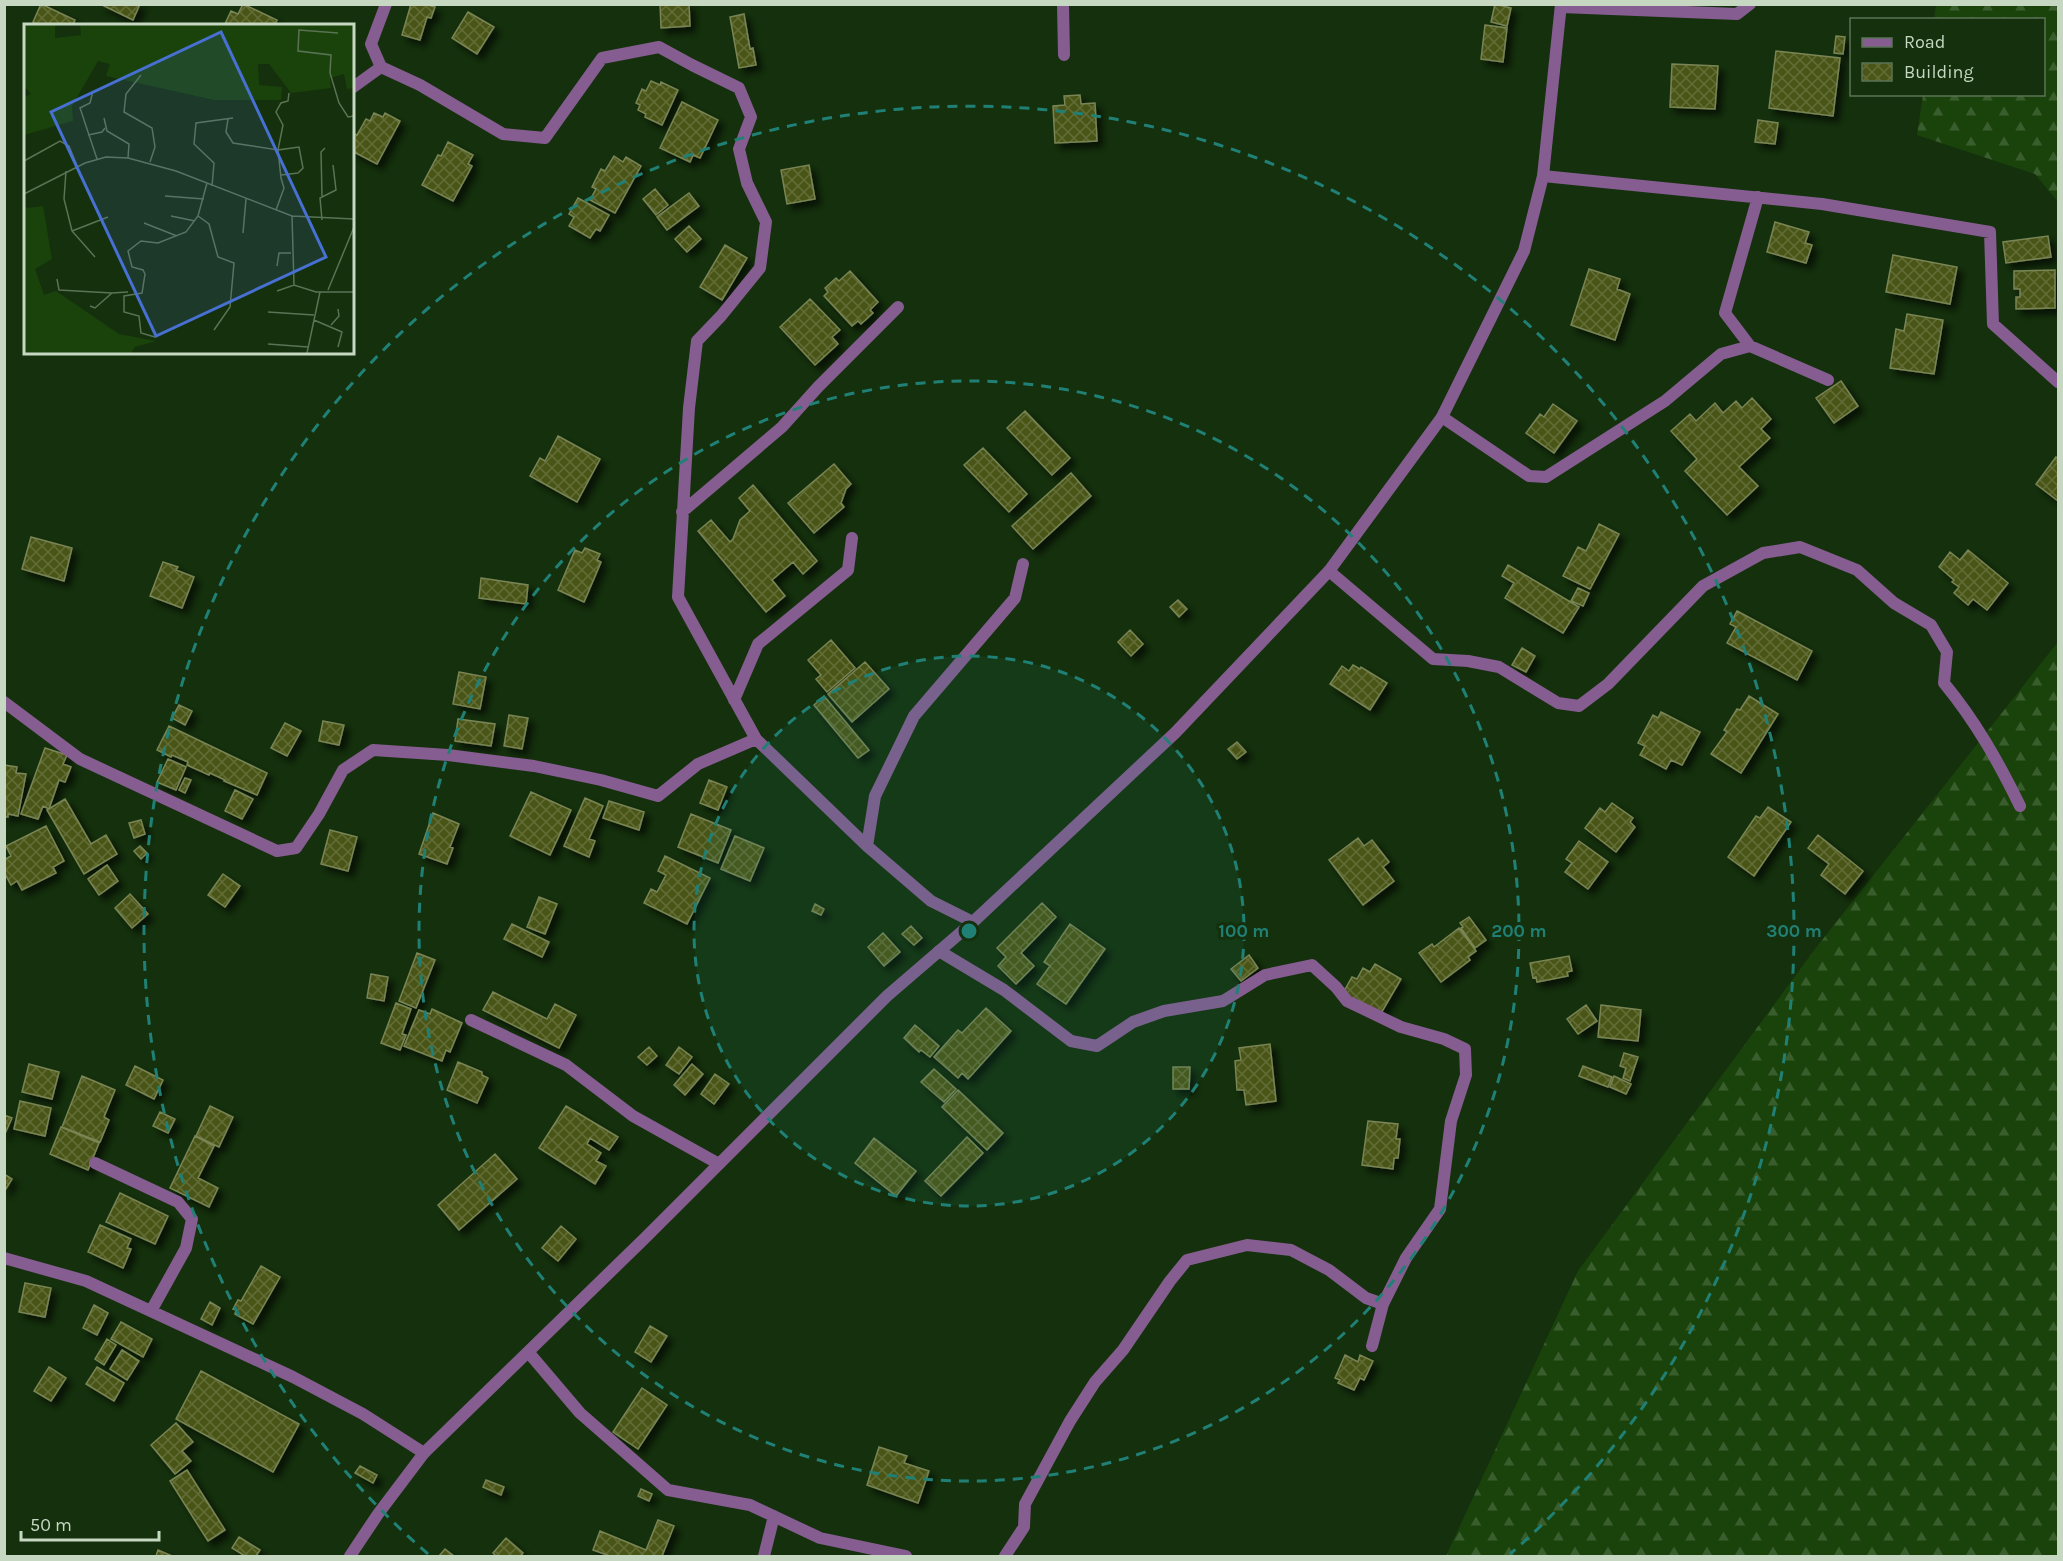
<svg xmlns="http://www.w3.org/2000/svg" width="2063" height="1561" font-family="Karla,sans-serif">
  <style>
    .forest { fill: url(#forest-firs) }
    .building { fill: url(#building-cross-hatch); stroke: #7a8555; stroke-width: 1.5; filter: url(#shadow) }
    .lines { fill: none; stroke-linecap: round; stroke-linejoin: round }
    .minor { stroke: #855d90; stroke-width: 12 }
    .tertiary { stroke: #855d90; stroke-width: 12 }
    .ring { fill: none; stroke: #218076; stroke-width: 3; stroke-dasharray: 10 8 }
    .inset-road { fill: none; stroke: #5b7355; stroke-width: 1.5 }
    .view { fill: #4770d2; fill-opacity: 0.15; stroke: #4770d2; stroke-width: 3 }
    .inset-edge { fill: none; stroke: #c6d7c2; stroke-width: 3 }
    .centre { fill: #218076; stroke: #14300c; stroke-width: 3 }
    .ring-label { font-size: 18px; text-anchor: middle; font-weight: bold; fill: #218076; stroke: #14300c; stroke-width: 6; stroke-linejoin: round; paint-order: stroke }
  </style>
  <defs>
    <pattern id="forest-firs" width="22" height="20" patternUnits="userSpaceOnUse" patternTransform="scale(1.5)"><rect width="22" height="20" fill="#1a430b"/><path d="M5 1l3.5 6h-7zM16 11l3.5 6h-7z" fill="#3a5d2d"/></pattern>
    <pattern id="building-cross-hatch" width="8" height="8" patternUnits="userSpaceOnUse" patternTransform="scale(1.5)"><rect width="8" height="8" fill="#4a5517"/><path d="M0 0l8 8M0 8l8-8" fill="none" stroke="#636d37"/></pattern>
    <filter id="shadow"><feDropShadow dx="5.5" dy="5.5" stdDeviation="3" flood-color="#0009"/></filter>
  </defs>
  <rect width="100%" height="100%" fill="#14300c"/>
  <path class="forest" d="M1936 5H2058V202L2035 174 1917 135 1923 95 2044 94V20L1934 19Z
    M2058 642V1556H1446L1578 1271 1815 949Z"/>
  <path class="building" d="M41 4 75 20 72 26H37L33 22Z
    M100 4H140L133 20Z
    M243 4 277 20 274 26H224L231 11 238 14Z
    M411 4H424L435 7 431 18 427 17 420 40 402 35Z
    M660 4H689L690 26 661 28Z
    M1495 4 1511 8 1507 26 1491 22Z
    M468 12 494 27 477 54 452 38Z
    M744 14 750 49 753 48 756 65 739 68 730 17Z
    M1485 25 1507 28 1503 62 1481 59Z
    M1836 36 1845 37 1843 54 1834 53Z
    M1776 51 1840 58 1833 116 1769 108Z
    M1672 64 1718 66 1715 109 1670 107Z
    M651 81 660 85 661 82 678 90 662 125 645 117 646 114 638 110 640 105 636 103 642 89 646 91Z
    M1080 95 1081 104 1095 103 1097 141 1055 143 1053 106 1065 105 1064 96Z
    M682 102 718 120 700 158 693 155 690 162 660 148Z
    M374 113 383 117 385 113 400 121 377 164 352 151V133L357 135 366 119 370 121Z
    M1758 120 1778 123 1775 144 1755 142Z
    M448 142 473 155 468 164 472 166 453 201 422 185 438 155 441 156Z
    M614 156 623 162 626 157 641 166 615 213 590 200 596 189 592 187 601 169 605 171Z
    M809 165 815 199 787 204 781 170Z
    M655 189 668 205 656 215 643 199Z
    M689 193 699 206 667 230 657 217Z
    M578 198 609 215 600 231 596 229 590 238 569 226 574 217 569 214Z
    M1775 222 1809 232 1805 243 1812 245 1806 263 1767 252Z
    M689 226 701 239 687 252 675 239Z
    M2048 236 2051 257 2006 263 2003 242Z
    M725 245 747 258 722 300 700 287Z
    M1893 255 1957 267 1950 304 1886 292Z
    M1589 269 1620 279 1617 289 1630 294 1615 340 1571 325Z
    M2055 270V308L2016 309V297H2020V289H2014V271Z
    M850 271 878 302 870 310 873 313 861 324 858 321 852 326 824 296 828 292 825 288 836 278 839 281Z
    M810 299 840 330 832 337 838 344 815 365 780 327Z
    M1907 314 1943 320 1934 374 1890 368 1896 329 1904 331Z
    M1841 381 1858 406 1834 423 1816 398Z
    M1752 398 1771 419 1761 429 1770 438 1739 467 1758 486 1727 515 1685 471 1697 459 1671 431 1690 414 1696 421 1715 403 1723 413 1736 401 1742 408Z
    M1553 404 1577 421 1554 453 1526 433 1540 414 1544 417Z
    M1025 411 1070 458 1052 475 1007 428Z
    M558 436 600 459 577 502 530 476 540 458 545 461Z
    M983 448 1027 494 1009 512 964 465Z
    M2056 457 2058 459V501L2036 484Z
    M834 464 851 484 846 489 841 503 844 507 814 533 788 503Z
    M1071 473 1091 496 1033 549 1012 526Z
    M753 485 817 561 803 574 793 562 772 580 785 596 766 612 698 531 711 520 730 542 733 539 740 520 750 511 739 498Z
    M1599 524 1619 534 1590 589 1563 576 1578 547 1586 551Z
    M31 537 72 548 64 581 22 569Z
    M585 548 600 554 597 560 601 562 584 602 558 590 575 550 582 553Z
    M1968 550 2008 583 1987 610 1973 599 1968 605 1954 593 1959 587 1952 582 1954 580 1939 567 1950 552 1960 560Z
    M163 562 178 567 176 570 194 577 182 608 150 596Z
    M1508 565 1579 607 1563 633 1505 598 1514 583 1502 576Z
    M481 578 528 585 526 604 479 598Z
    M1578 588 1589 593 1583 606 1571 601Z
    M1178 600 1187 609 1179 617 1170 607Z
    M1737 611 1812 651 1797 680 1727 643 1736 627 1730 624Z
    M1130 630 1143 644 1131 656 1118 642Z
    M831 640 855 668 827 692 816 679 821 675 808 660Z
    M1522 648 1535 656 1526 672 1512 665Z
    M865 662 889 689 852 722 828 694Z
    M1353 665 1360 669 1361 667 1387 683 1370 710 1330 684 1342 666 1349 671Z
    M459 672 486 677 480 709 453 704Z
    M824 696 869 750 858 758 814 705Z
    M1749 696 1778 714 1741 773 1711 754 1727 732 1724 730 1737 709 1740 710Z
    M179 705 192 711 185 725 172 718Z
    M1661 712 1700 732 1682 765 1671 760 1666 769 1640 755 1645 746 1638 743 1653 715 1658 718Z
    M509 715 528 718 522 749 504 746Z
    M458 719 495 724 491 746 455 741Z
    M323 721 344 725 339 745 319 741Z
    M285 723 301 731 287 756 271 748Z
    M169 726 267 773 257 795 224 781 225 780 210 773 209 775 187 765 188 762 172 755 171 757 157 750Z
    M1237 742 1246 752 1237 759 1228 749Z
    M45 748 67 755 63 764 71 767 65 782 59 780 49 809 43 806 38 819 21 814Z
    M168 759 186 767 176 790 157 782Z
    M4 765 17 767 16 773 26 774 18 816 8 814V817H4Z
    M185 778 191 780 185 793 179 790Z
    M709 780 727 787 718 810 700 803Z
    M235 790 253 799 242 819 225 811Z
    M531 792 571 810 550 855 510 836Z
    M585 798 603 806 589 839 595 841 589 857 564 846Z
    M65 799 91 844 106 835 117 854 84 874 47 810Z
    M609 801 644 812 639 830 603 818Z
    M1612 803 1633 818 1630 822 1635 827 1616 852 1585 828 1600 808 1605 812Z
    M1768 807 1791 822 1754 876 1728 857 1756 816 1760 818Z
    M433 813 459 824 450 847 453 848 447 864 419 854Z
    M691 814 731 830 718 863 678 847Z
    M141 820 145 834 134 838 129 823Z
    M46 826 64 861 53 867 56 873 22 890 17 881 11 885 4 872V860L11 856 6 846Z
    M330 830 357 837 348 871 321 864Z
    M1818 835 1863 871 1845 894 1821 875 1829 864 1808 848Z
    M735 836 764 848 750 881 721 869Z
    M1358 838 1364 846 1372 840 1389 862 1383 867 1394 881 1363 905 1329 860Z
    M1579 841 1608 862 1588 889 1565 872 1572 863 1566 859Z
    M140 846 147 853 141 859 134 851Z
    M665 856 710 878 687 924 644 903 651 889 657 892 666 875 658 871Z
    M107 865 118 881 99 895 88 879Z
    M223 874 240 886 225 907 208 895Z
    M130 894 148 914 132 928 115 908Z
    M539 897 557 904 545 934 527 927Z
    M1042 903 1056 917 1021 953 1034 966 1016 984 998 966 1006 957 997 948Z
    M815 904 824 909 821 915 812 911Z
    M1469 917 1486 940 1475 948 1461 928 1463 927 1460 923Z
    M512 924 549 942 542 957 504 939Z
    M1070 924 1105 949 1066 1004 1037 984 1050 966 1044 962Z
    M911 926 922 938 914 945 902 934Z
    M1459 928 1476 951 1468 957 1470 960 1441 982 1419 953 1432 944 1434 947Z
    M883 933 900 952 884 966 868 947Z
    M417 953 435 960 416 1008 399 1001Z
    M1249 955 1258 968 1241 981 1231 969Z
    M1569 956 1572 971 1567 972 1568 976 1537 982 1536 977 1533 978 1530 963Z
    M1375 964 1401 979 1380 1015 1343 993 1352 977 1357 979 1363 968 1370 972Z
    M371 974 388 977 384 1001 367 998Z
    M493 992 547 1019 555 1004 576 1015 559 1048 483 1010Z
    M396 1003 411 1009 402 1034 406 1035 400 1050 381 1043Z
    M1586 1005 1597 1021 1578 1034 1567 1019Z
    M1601 1005 1641 1010 1638 1041 1598 1037Z
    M986 1008 1011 1031 968 1079 962 1073 958 1078 934 1057 958 1030 962 1033Z
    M432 1009 462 1023 450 1052 446 1050 442 1061 404 1046 419 1010 430 1014Z
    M915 1025 939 1046 930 1057 921 1050 919 1052 904 1038Z
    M1270 1044 1276 1101 1246 1105 1244 1090H1237L1235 1061 1241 1060 1239 1048Z
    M649 1047 657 1056 647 1065 638 1057Z
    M679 1047 692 1057 679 1074 666 1065Z
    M1624 1053 1638 1057 1630 1081 1623 1078 1626 1068 1620 1066Z
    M458 1062 482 1072V1075L488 1078 477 1103 447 1090Z
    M29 1064 59 1072 52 1099 22 1092Z
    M692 1064 703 1074 685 1095 674 1085Z
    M135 1066 163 1080 154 1099 126 1085Z
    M1583 1066 1612 1077 1608 1087 1579 1076Z
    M1173 1067H1190L1189 1089H1173Z
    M934 1069 956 1089 944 1102 921 1082Z
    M715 1074 729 1084 714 1104 701 1094Z
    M82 1076 115 1090 104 1117 109 1120 100 1142 62 1127Z
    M1614 1076 1631 1084 1626 1094 1610 1087Z
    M958 1090 1003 1133 987 1150 942 1107Z
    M20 1101 51 1108 45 1136 14 1129Z
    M210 1106 233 1117 219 1147 196 1136Z
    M566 1106 618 1137 609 1150 590 1138 587 1144 601 1153 596 1161 606 1166 595 1184 539 1148Z
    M160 1112 175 1119 168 1133 153 1126Z
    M4 1115 12 1118 4 1136Z
    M1368 1121 1398 1124 1396 1139H1400L1398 1158H1394L1393 1169 1362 1165Z
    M61 1127 99 1143 88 1170 50 1154Z
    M195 1136 214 1146 198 1178 218 1188 209 1207 170 1188Z
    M967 1137 983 1153 941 1196 925 1181Z
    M874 1138 916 1171 896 1196 855 1163Z
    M495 1154 517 1179 459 1230 438 1205Z
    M4 1174 12 1179 4 1192Z
    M120 1193 168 1216 155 1244 106 1222Z
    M100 1225 131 1239 127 1248 131 1249 123 1268 88 1252Z
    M561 1226 576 1239 558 1261 542 1248Z
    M261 1266 280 1277 253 1324 235 1314 236 1310 233 1309 238 1300 241 1301Z
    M25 1283 51 1288 45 1317 19 1312Z
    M210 1302 220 1308 212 1325 201 1319Z
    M94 1305 108 1313 97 1335 83 1328Z
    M121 1322 152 1339 143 1357 111 1339Z
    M650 1326 667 1336 651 1362 635 1352Z
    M107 1339 116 1345 104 1365 95 1359Z
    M122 1350 139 1361 127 1380 110 1369Z
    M1345 1355 1358 1362 1360 1355 1373 1361 1364 1380 1360 1378 1354 1390 1338 1383 1340 1380 1335 1378Z
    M49 1367 66 1378 51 1401 34 1391Z
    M97 1367 124 1383 114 1401 86 1384Z
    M201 1371 299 1424 273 1472 176 1419Z
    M642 1388 667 1405 638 1449 613 1432Z
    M176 1423 193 1442 182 1451 191 1461 175 1474 151 1445Z
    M879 1447 907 1456 904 1463 929 1471 918 1503 867 1485Z
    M360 1466 377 1475 373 1483 355 1473Z
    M187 1470 225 1530 208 1541 170 1481Z
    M486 1480 504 1487 501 1495 483 1487Z
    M641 1489 652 1494 649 1501 638 1496Z
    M658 1520 674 1526 662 1556H610L593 1550 600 1531 646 1550Z
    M239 1537 260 1550 256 1556H245L232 1548Z
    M506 1538 523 1553 521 1556H496L493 1553Z
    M445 1549 454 1556H439Z
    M158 1550 172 1556H156Z"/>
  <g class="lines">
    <path class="minor" d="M386 4 371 44 381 67 420 85 503 134 545 138 602 58 659 47 692 65 739 88 751 117 739 149 747 183 766 222 760 268 721 316 697 341 689 408 678 597 756 739 867 846 931 901 973 922
      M1063 4 1064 55
      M1561 7 1737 14 1750 4
      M352 88 381 67
      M1543 176 1822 204 1990 232 1993 324 2058 382
      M1750 346 1725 313 1758 197
      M1442 417 1529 476 1546 477 1665 401 1721 354 1750 346 1828 380
      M682 512 782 427 818 387 898 307
      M1329 571 1433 659 1468 661 1499 667 1558 703 1579 706 1608 684 1703 586 1763 553 1800 547 1857 570 1894 603 1931 625 1947 652 1944 683C1976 722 1998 761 2020 806
      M734 700 758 644 848 570 852 538
      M4 702 80 759 277 851 296 848 319 814 343 770 373 750 448 755 534 766 601 780 658 796 698 764 756 739
      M867 846 875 796 914 716 1015 598 1023 564
      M939 951 1004 990 1071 1041 1097 1046 1133 1022 1164 1011 1223 1001 1265 975 1312 965 1336 987 1347 1001 1401 1027 1444 1039 1465 1049 1466 1075 1451 1121 1440 1209 1406 1258 1383 1304 1372 1346
      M471 1020 566 1065 633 1116 719 1164
      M95 1163 178 1202 192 1219 186 1248 151 1311
      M4 1258 86 1281 293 1377 363 1414 424 1453
      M529 1353 580 1413 668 1490 750 1505 820 1538 906 1556
      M764 1556 774 1516
      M1005 1556 1024 1527 1025 1504 1070 1421 1095 1382 1123 1350 1170 1281 1187 1260 1247 1245 1291 1250 1329 1270 1366 1298 1383 1304"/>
    <path class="tertiary" d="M350 1556 378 1514 424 1453 645 1238 887 996 973 922 1175 733 1329 571 1442 417 1524 251 1543 176 1561 4"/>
  </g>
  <circle cx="969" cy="931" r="275" fill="#218076" fill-opacity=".12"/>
  <g class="ring">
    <circle cx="969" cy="931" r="275"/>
    <circle cx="969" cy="931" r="550"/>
    <path d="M428 1554A825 825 0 1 1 1510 1554"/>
  </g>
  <g transform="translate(24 24)">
    <rect width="330" height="330" fill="#14300c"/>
    <path d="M0 1H31V14L57 11 56 1H330V64L323 65 320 50 306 54 307 64 267 69 245 40H234L235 61 258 63 257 76H190L82 52 86 40 74 37 48 82 49 97 0 111V73L7 70 0 62ZM0 180 3 184 19 182 28 235 11 245 20 271 32 267 95 310 132 317 111 323 107 329H0Z" fill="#1a430b"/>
    <path class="inset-road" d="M314 9 275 6 274 27 307 31 306 49 315 79 324 93 330 92M117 51 102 70 100 88 128 104 131 123 126 138M69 67 66 79 56 84 73 135M80 94 83 107 105 120 104 134M204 95 202 108 209 119 254 126 259 101 252 88 257 79 264 77 265 69M64 111 78 108 81 104M0 137 36 117 45 122 53 142M42 147 40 175 48 207 71 233M188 162 190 139 170 120 172 99 209 94M0 170 61 139 82 133 104 134 152 147 268 192 330 195M141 172 180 175M298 172 297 128 301 124M252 186 260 164 257 154 254 126 275 123 279 144 274 149 257 151M147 192 171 197M174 192 185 200 194 233 210 239 206 283 190 306M268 192 270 261M298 196 296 174 312 166 309 141M120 199 153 212M48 207 84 193M219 209 222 175M253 242 255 229H267M33 255 35 266 88 269M304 266 330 203M253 267 270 261 292 268H330M66 282 71 284 88 269 104 268M244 288 290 291M290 296 318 308 314 323M307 301 315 292 314 285M131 313 117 309 115 292 100 288V272L118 269 121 250 119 246 108 243 104 227 117 217 134 219 162 208 174 192 183 159M244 320 284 323M283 329 296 268"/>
    <path class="view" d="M197 8 302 233 132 312 27 88Z"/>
    <rect width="330" height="330" class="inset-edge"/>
  </g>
  <circle cx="969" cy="931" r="9" class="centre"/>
  <g class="ring-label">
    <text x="1244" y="937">100 m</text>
    <text x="1519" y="937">200 m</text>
    <text x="1794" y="937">300 m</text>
  </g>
  <rect width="2063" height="1561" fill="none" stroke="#c6d7c2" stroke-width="12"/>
  <rect x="1850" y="18" width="195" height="78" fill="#14300c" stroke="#5b7355" stroke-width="1.5"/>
  <rect x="1862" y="38" width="30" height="9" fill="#855d90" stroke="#5b7355" stroke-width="1.5"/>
  <text x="1904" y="48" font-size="18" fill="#c6d7c2">Road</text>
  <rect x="1862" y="63" width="30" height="18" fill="url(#building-cross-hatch)" stroke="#5b7355" stroke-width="1.5"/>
  <text x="1904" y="78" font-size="18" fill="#c6d7c2">Building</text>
  <path d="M21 1531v9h138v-9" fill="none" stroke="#c6d7c2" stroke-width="3"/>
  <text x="30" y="1531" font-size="18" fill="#c6d7c2" stroke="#14300c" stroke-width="4.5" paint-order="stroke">50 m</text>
</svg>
